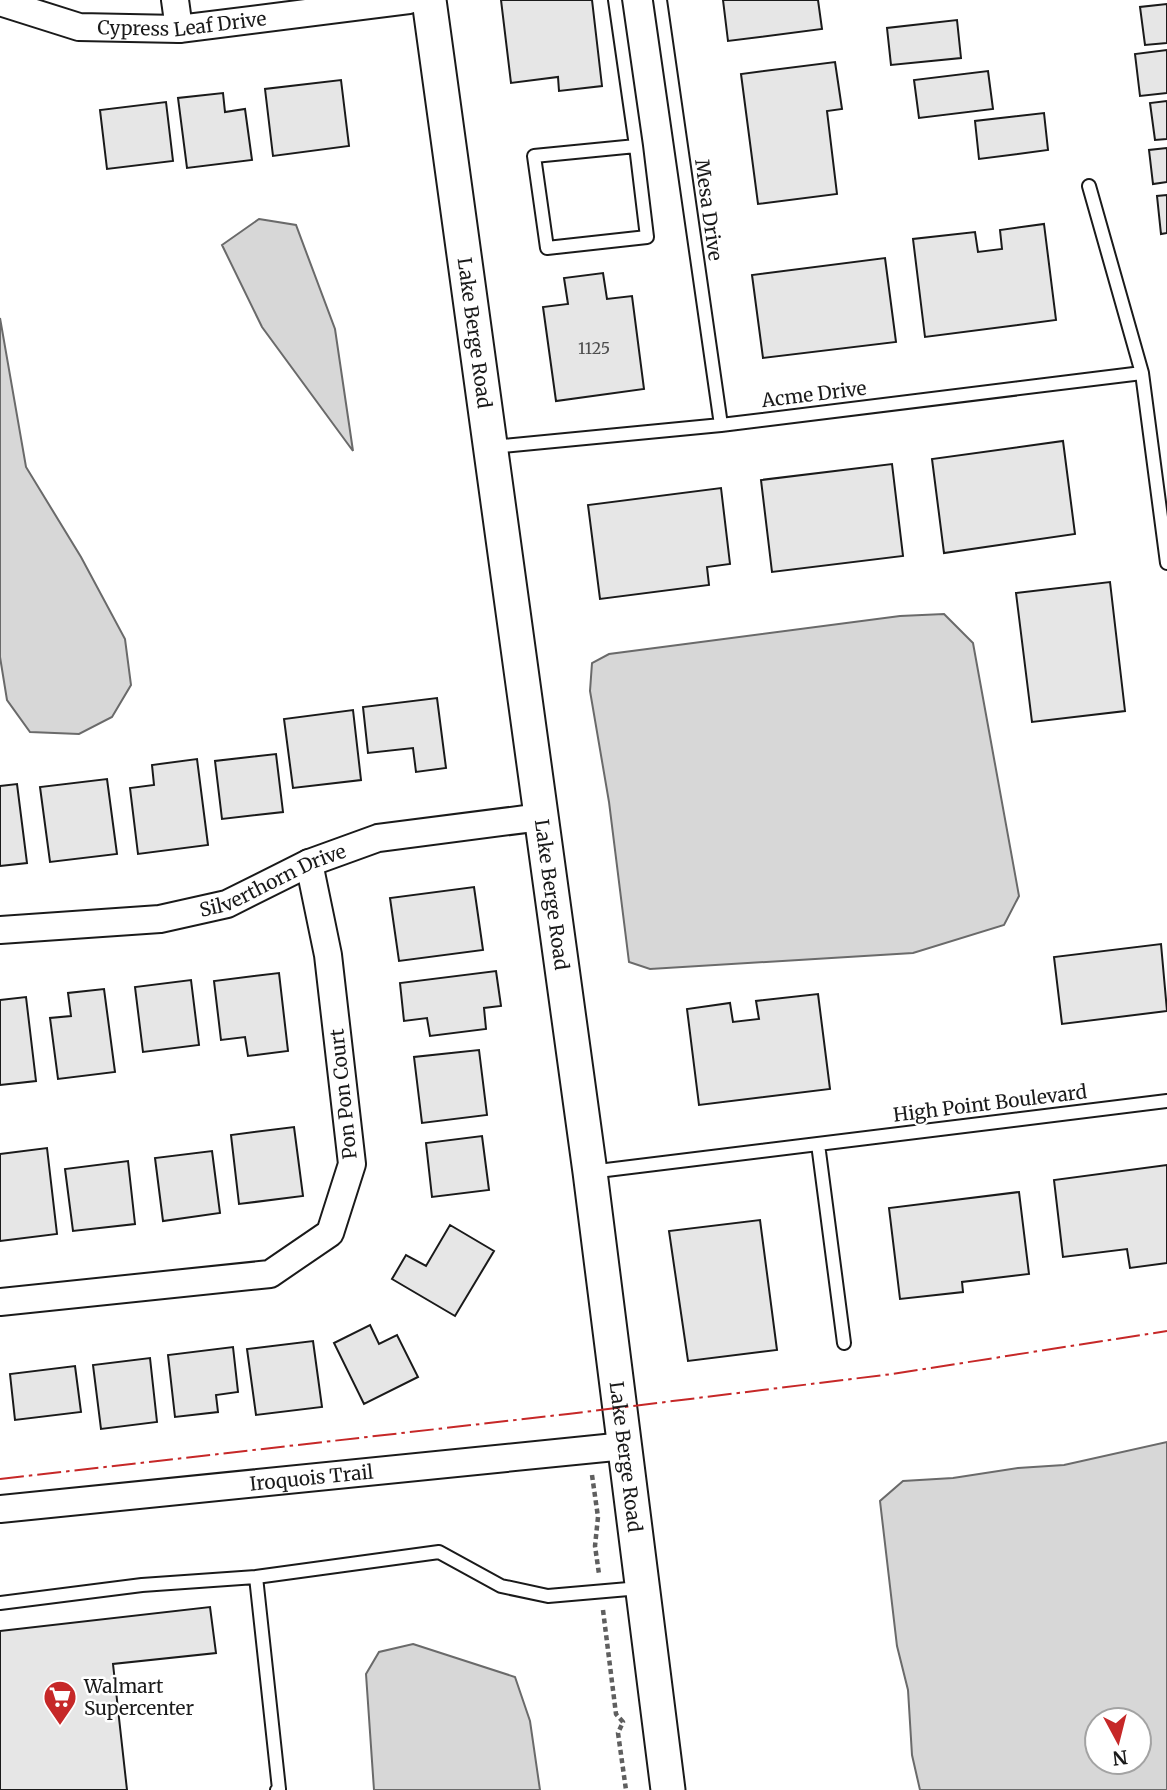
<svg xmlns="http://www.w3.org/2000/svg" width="1167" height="1790" font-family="Merriweather,serif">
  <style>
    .water { fill: #d7d7d7; stroke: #6a6a6a; stroke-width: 2; fill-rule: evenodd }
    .building { fill: #e6e6e6; stroke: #1a1a1a; stroke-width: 2 }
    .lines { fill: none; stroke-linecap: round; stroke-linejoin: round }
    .service-casing { stroke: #1a1a1a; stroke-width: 16 }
    .minor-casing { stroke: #1a1a1a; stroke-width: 30 }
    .tertiary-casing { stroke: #1a1a1a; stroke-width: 37 }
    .path { stroke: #5f5f5f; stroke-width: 4.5; stroke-dasharray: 5 3.5; stroke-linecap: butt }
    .service { stroke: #fff; stroke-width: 12 }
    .minor { stroke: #fff; stroke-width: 26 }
    .tertiary { stroke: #fff; stroke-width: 33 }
    .power { stroke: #c62828; stroke-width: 2; stroke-dasharray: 24 5 3.5 5; stroke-linecap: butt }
    .labels { text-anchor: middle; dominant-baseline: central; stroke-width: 5; stroke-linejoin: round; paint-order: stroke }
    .number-label { font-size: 16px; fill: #4d4d4d }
    .street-label { font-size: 19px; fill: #1a1a1a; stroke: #fff }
    .poi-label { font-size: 19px; fill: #1a1a1a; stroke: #fff; text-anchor: start }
  </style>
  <rect width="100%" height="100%" fill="#fff"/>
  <path class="water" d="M259 219 296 225 335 329 353 451 262 327 222 245Z
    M0 318 26 467 81 557 125 639 131 685 112 717 79 734 30 732 7 700 0 657Z
    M944 614 973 643 1019 896 1004 925 913 953 650 969 629 962 609 802 590 691 592 663 609 654 900 616Z
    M1167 1442V1790H920L912 1755 908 1690 897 1646 880 1501 903 1481 953 1478 1018 1468 1064 1465ZM1097 1720H1139V1762H1097Z
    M413 1644 515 1677 530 1721 540 1790H374L366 1674 379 1652Z"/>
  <path class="building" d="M501 0H592L602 86 559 91 558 77 511 83Z
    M723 0H818L822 29 728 41Z
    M1167 4V43L1145 45 1140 7Z
    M957 20 961 58 891 65 887 28Z
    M1167 50V93L1140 96 1135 54Z
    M835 62 842 109 827 111 837 194 758 204 741 74Z
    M988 71 993 109 919 118 914 80Z
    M341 80 349 146 273 156 265 89Z
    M223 93 225 112 245 109 252 160 187 168 178 98Z
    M1167 101V139L1155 140 1150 103Z
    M166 102 173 161 107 169 100 110Z
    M1044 113 1048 150 979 159 975 121Z
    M1167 148V182L1153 184 1149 150Z
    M1167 195V233L1161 234 1157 196Z
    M1044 224 1056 320 925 337 913 239 975 232 978 252 1002 249 1000 230Z
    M885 258 896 342 763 358 752 275Z
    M603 273 607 299 632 296 644 389 556 401 543 307 568 304 564 278Z
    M1063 441 1075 534 944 553 932 459Z
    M892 464 903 556 772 572 761 480Z
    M721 488 730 564 707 567 709 585 600 599 588 505Z
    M1110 582 1125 711 1032 722 1016 593Z
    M437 698 446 768 416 772 413 748 368 753 363 707Z
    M353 710 361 780 293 788 284 719Z
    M276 754 283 812 222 819 215 761Z
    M197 759 208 845 138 854 130 788 154 785 152 765Z
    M107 779 117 854 50 862 40 787Z
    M17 784 27 863 0 866V786Z
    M474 887 483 950 399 961 390 898Z
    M1161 944 1167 1011 1062 1024 1054 957Z
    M496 971 501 1006 484 1008 486 1029 430 1036 427 1018 404 1021 400 983Z
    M279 973 288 1051 248 1056 245 1037 221 1040 214 981Z
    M191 980 199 1045 143 1052 135 987Z
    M104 989 115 1072 58 1079 50 1018 71 1016 68 993Z
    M818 994 830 1089 699 1105 687 1009 730 1003 733 1022 759 1019 756 1001Z
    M26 997 36 1081 0 1085V1000Z
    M479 1050 487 1115 422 1123 414 1057Z
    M294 1127 303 1196 239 1204 231 1135Z
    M482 1136 489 1190 432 1197 426 1143Z
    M47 1148 57 1234 0 1241V1154Z
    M212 1151 220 1213 163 1221 155 1158Z
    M128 1161 135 1224 73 1231 65 1169Z
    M1167 1165V1263L1130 1268 1127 1249 1063 1257 1054 1180Z
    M1019 1192 1029 1274 962 1282 963 1292 900 1299 889 1208Z
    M760 1220 777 1350 688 1361 669 1231Z
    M450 1225 494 1251 455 1316 392 1279 406 1255 426 1266Z
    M370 1325 379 1344 397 1335 418 1377 364 1404 334 1343Z
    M313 1341 322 1407 256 1415 247 1349Z
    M233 1347 238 1392 216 1395 218 1412 175 1417 168 1355Z
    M150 1358 157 1422 101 1429 93 1365Z
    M75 1366 81 1412 15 1420 10 1374Z
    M210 1607 216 1653 113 1664 127 1790H0V1631Z"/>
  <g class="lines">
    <defs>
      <path id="service" d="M615 0 636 146 534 156 547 248 647 237 636 146
        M660 0 721 425
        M1089 186 1142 373 1167 563
        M492 447 721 425 1142 373
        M818 1144 844 1343
        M590 1172 1167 1101
        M0 1603 142 1585 256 1577
        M277 1790 279 1789 256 1577 439 1552 501 1586 548 1596 640 1588"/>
      <g id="minor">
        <path d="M175 0 179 29"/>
        <path id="s1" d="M0 2 79 27 179 29 409 0"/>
        <path id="s2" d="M0 930 160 919 227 904 309 863 378 838 541 817"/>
        <path d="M0 1302 270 1274 330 1233 352 1164 328 955 309 863"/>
        <path id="s3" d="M0 1509 625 1446"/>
      </g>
      <g id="tertiary">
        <path id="s4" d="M429 0 590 1172 668 1790"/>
      </g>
    </defs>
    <use href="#service" class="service-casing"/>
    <use href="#minor" class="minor-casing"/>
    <use href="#tertiary" class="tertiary-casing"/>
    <path class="path" d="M592 1475 598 1517 595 1546 599 1574
      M603 1610 616 1714 623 1722 618 1733 626 1790"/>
    <use href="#service" class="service"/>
    <use href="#minor" class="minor"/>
    <use href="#tertiary" class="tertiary"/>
    <path class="power" d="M0 1479 568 1414 892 1374 1167 1331"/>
  </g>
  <defs>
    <symbol id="supermarket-pin" viewBox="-11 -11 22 30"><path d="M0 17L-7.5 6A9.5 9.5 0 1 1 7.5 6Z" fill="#c62828" stroke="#fff"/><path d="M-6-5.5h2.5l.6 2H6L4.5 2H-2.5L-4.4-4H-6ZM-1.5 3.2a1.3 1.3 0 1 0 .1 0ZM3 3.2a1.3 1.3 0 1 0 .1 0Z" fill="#fff"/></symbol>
  </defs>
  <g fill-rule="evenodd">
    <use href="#supermarket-pin" x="41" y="1678" width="38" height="52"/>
  </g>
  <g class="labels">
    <g class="number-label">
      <text x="594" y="348">1125</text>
    </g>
    <g class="street-label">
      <text stroke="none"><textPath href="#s1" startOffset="186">Cypress Leaf Drive</textPath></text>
      <text transform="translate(709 210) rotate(82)">Mesa Drive</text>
      <text stroke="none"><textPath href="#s4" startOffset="336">Lake Berge Road</textPath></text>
      <text transform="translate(814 394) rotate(-7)">Acme Drive</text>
      <text stroke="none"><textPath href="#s2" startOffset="280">Silverthorn Drive</textPath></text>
      <text stroke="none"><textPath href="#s4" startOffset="903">Lake Berge Road</textPath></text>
      <text transform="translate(343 1094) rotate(-96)">Pon Pon Court</text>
      <text transform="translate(990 1103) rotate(-7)">High Point Boulevard</text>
      <text stroke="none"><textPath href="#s4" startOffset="1470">Lake Berge Road</textPath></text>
      <text stroke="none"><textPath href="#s3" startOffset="313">Iroquois Trail</textPath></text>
    </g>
    <g class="poi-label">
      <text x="84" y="1686">Walmart<tspan x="84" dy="22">Supercenter</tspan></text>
    </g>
  </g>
  <g transform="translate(1118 1741) rotate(173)"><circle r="33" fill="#ffffff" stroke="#a3a3a3" stroke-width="2"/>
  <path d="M0-5L12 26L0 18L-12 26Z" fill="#c62828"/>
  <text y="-10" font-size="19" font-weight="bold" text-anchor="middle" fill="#1a1a1a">N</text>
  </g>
</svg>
